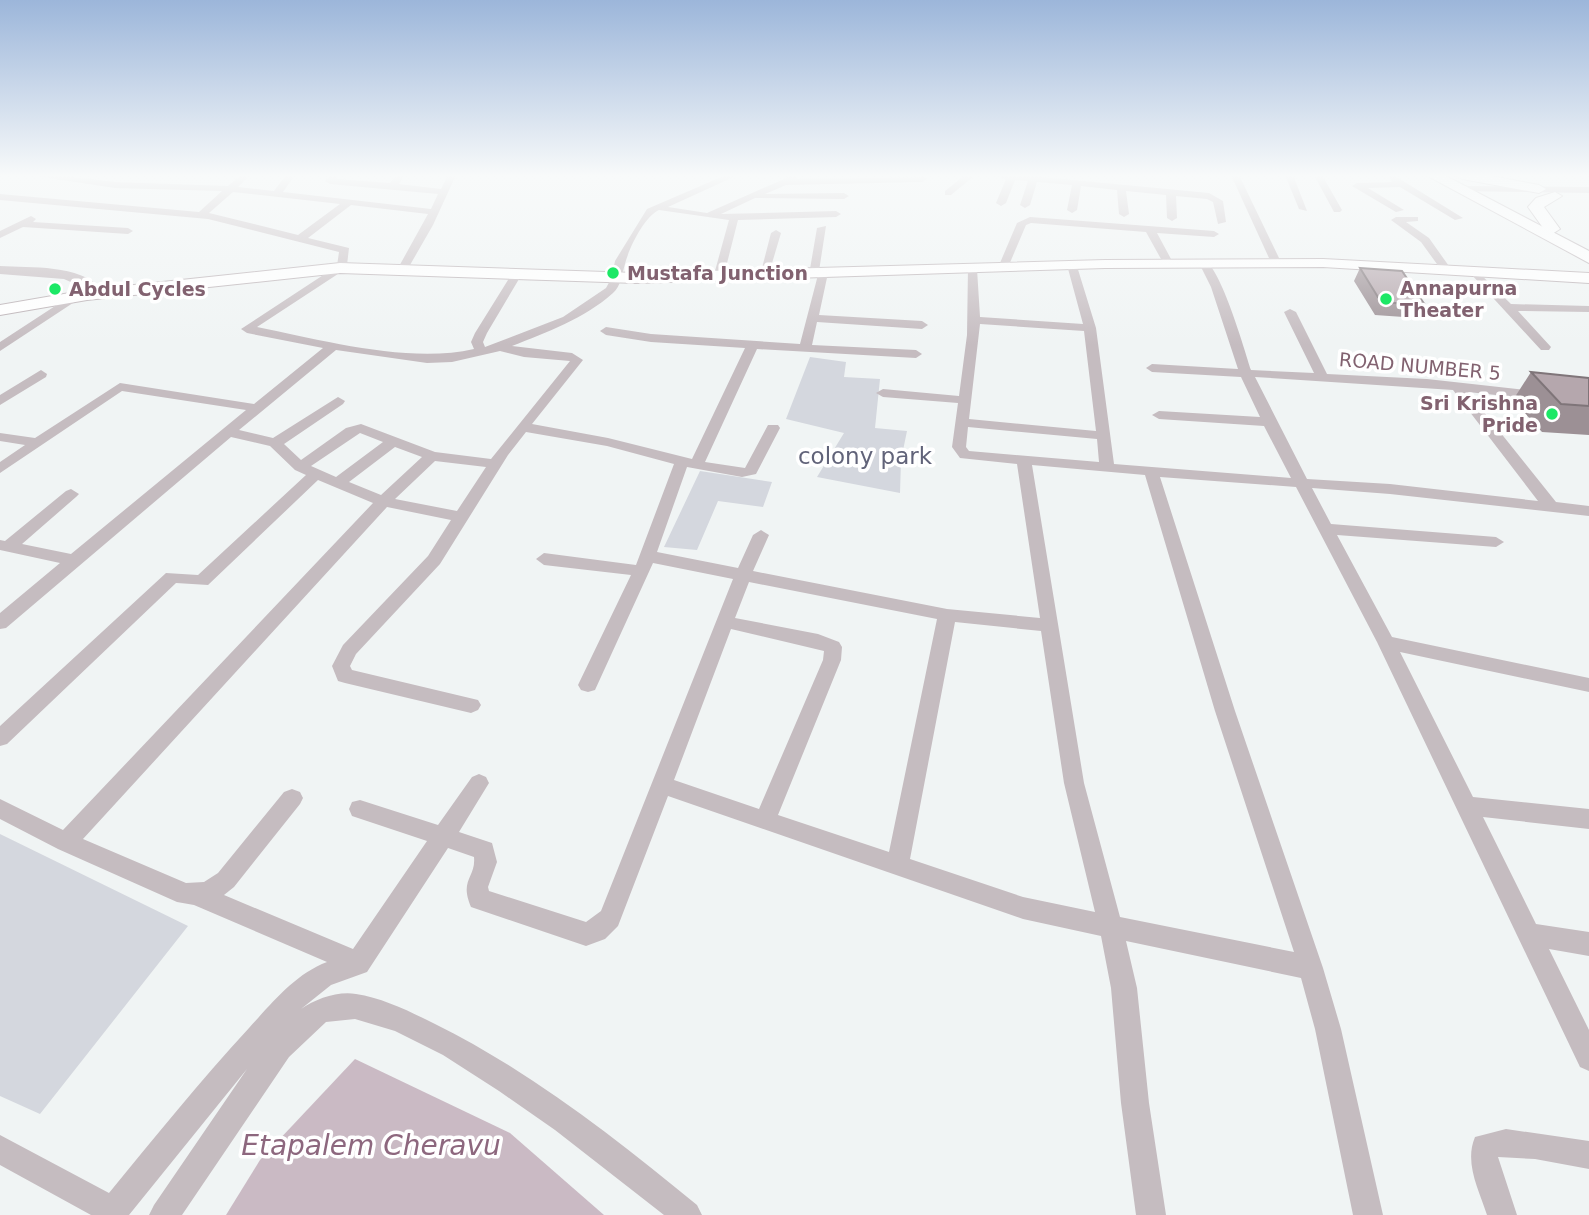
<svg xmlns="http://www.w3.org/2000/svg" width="1589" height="1215" font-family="'DejaVu Sans',sans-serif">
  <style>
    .green { fill: #d4d7de }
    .water { fill: #cabac4 }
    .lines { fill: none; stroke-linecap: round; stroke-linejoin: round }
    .secondary-casing { stroke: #b9afb3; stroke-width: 2 }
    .primary-casing { stroke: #b9b0b4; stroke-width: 2 }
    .trunk-casing { stroke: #b7b0b3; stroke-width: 2 }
    .minor { fill: #c5bcc0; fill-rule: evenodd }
    .tertiary { fill: #c5bcc0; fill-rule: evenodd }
    .secondary { fill: #fff; fill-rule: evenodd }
    .primary { fill: #fff; fill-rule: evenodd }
    .trunk { fill: #fff; fill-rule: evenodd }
    .wall { fill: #9c9095 }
    .building { fill: #b5a7ad; stroke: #7f7579; stroke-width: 2 }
    .poi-dot { fill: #1ce866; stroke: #fff; stroke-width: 2.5 }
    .labels { text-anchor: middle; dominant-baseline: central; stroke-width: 7; stroke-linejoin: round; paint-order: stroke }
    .far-poi-label { font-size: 19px; font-weight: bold; fill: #826270; stroke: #fff; text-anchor: start }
    .far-street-label { font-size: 19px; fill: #826270; stroke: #fff }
    .park-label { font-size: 23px; fill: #616379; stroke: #fff }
    .near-water-label { font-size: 28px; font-style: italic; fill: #8d677e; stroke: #fff }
  </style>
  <rect width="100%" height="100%" fill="#f0f4f4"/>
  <path class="green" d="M810 357 846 362 844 377 880 379 875 428 907 431 901 460 900 493 817 477 844 433 786 419Z
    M700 471 772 482 763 507 718 501 697 550 664 547Z
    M0 834 188 926 40 1114 0 1096Z"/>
  <path class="water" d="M355 1059 510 1133 604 1215H226L260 1160Z"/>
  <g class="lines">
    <defs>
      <path id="secondary" d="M1323 259 1589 273V283L1323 267 1105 268 636 283 340 273 87 300 0 315V305L87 290 340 263 636 273 1105 260Z"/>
      <path id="primary" d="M1426 175H1444L1589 251V263Z"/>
      <path id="trunk" d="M1455 175H1486L1539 185 1546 189 1539 193 1462 179Z
        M1555 192 1562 196 1544 207 1560 229 1552 234 1546 232 1528 207 1536 198Z"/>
    </defs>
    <use href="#secondary" class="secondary-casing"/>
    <use href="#primary" class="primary-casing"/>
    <use href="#trunk" class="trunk-casing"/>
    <path class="minor" d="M29 175H55L115 182 228 186 241 175H250L238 187 274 191 286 175H295L283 192 431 209 438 194 330 184 325 181 330 175H338L336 179 390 183 396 175H404L399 184 441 189 448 175H456L433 225 406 272 397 270 428 214 351 205 308 238 349 248 347 265 344 270 257 327C322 340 409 364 474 349L471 342 475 333 513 272 522 274 487 333 483 342 485 347 563 317 606 288 612 277 615 261 647 209 726 175H738L668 207 707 213 793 175 797 179 925 177 927 179 922 182 786 185 765 194 844 193 849 196 844 199 755 198 721 214 836 211 841 214 836 217 738 220 725 271 720 274 715 271 729 220 659 210C644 217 629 248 625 264 622 274 621 286 613 293 584 319 547 332 512 346L572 353 583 360 532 424 608 438 692 459 745 348 651 342 606 335 600 331 606 327 651 334 800 344 819 271 810 269 817 228 826 226 819 271 828 273 819 315 922 321 928 325 922 329 817 322 812 345 916 350 922 354 916 358 757 349 705 462 745 468 768 425H778L780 428 756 474 742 477 687 467 657 552 738 568 753 535 761 530 769 535 753 571 947 609 1040 618 1017 464 960 458 952 447 958 403 883 397 876 393 883 389 959 396 967 335 968 267 977 269 980 317 1083 324 1067 265 1076 263 1096 328 1114 464 1291 478 1264 426 1159 419 1152 415 1159 411 1260 417 1241 377 1152 372 1146 368 1152 364 1238 369 1211 287 1199 263 1204 260C1221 268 1244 348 1251 370L1314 373 1284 312 1290 309 1296 312 1327 374 1427 379 1589 397V405L1468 392 1556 502 1589 506V516L1390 494 1312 488 1331 524 1496 537 1504 542 1496 547 1337 535 1392 637 1589 678V692L1400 652 1473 797 1589 809V829L1483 817 1536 924 1589 932V956L1549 949 1589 1030V1071L1580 1067 1377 642 1296 487 1160 477 1235 711 1323 968 1341 1029 1383 1215H1353L1315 1029 1301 978 1126 941 1137 988 1149 1103 1166 1215H1136L1121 1103 1111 988 1101 936 1023 919 668 796 618 926 605 939 586 946 471 907C459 879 476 878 474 857L448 848 367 972 331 985 301 1009C316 999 337 991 356 994 383 998 411 1012 435 1024 530 1071 615 1138 697 1205L702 1215H664L555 1130 499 1091 443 1055 395 1031 355 1019 326 1022 289 1057 182 1215H149L154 1205 247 1069 129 1215H91L0 1165V1135L109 1193C155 1137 200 1081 249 1028 272 1003 295 974 327 962L194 905 177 902 58 849 0 819V799L63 830 373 503 318 480 208 585 176 583 7 744 0 746V726L166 573 198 575 306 475 295 470 270 446 231 437 6 628 0 629V613L60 563 0 550V540L5 541 66 491 71 489 79 494 76 497 22 544 71 554 246 410 122 391 0 473V462L25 445 0 441V433L35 438 120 383 254 404 323 348 247 333 241 329 337 266 339 252 208 219 0 200V194L199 212 222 191 115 188ZM233 192 340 204 298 235 209 213ZM980 324 1084 331 1096 431 969 419ZM336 350 427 363 452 362 500 351 524 357 570 361 491 459 435 452 361 424 346 428 301 460 284 444 343 404 345 401 338 397 273 438 239 430ZM1255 377 1453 390 1538 501 1390 484 1307 479ZM968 427 1097 439 1099 462 969 451 966 447ZM526 432 607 446 674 464 636 565 544 553 536 559 544 565 631 575 578 685 581 690 588 692 595 690 653 563 733 579 601 911 586 922 489 891 488 887 497 862 492 843 459 832 489 783 486 777 479 774 472 777 438 825 360 800 352 802 349 809 352 816 427 841 353 949 224 895 234 887 300 804 303 798 300 792 292 789 284 792 218 873 204 882 186 883 83 839 387 507 451 520 428 556 343 645 332 666 338 681 345 683 471 713 478 710 481 705 478 700 352 670 350 666 356 654 440 564 508 455ZM360 433 383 442 336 477 311 466ZM395 447 422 457 381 495 349 482ZM435 461 486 467 457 511 395 499ZM1032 465 1145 475 1215 711 1294 952 1120 917 1084 783ZM749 582 937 619 889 852 778 815 841 660 842 647 839 642 818 634 735 618ZM955 622 1041 631 1064 783 1095 912 1023 897 910 859ZM731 629 824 651 823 660 759 809 674 780Z
      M965 175H975L951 195H945V191Z
      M990 175H1021L1209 193 1223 201 1226 222 1218 224 1213 202 1207 199 1176 196 1177 218 1172 221 1167 218 1166 195 1126 191 1129 214 1124 217 1119 214 1117 190 1081 186 1077 210 1072 213 1067 210 1072 185 1037 182 1030 205 1025 208 1020 205 1028 181 1015 180 1006 203 1001 206 996 203 1006 179Z
      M1231 175H1239L1279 258 1278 260 1269 258Z
      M1285 175H1293L1307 211 1299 209Z
      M1314 175H1322L1342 210 1340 212H1334Z
      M1389 176H1395L1463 218 1455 220 1400 187 1368 188 1404 210 1396 212 1352 186 1357 183 1392 182Z
      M31 216 36 219 33 222 128 228 133 231 128 234 23 227 0 238V231Z
      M1030 217 1214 231 1219 234 1214 237 1157 233 1171 259 1166 262 1161 259 1146 232 1031 223 1026 225 1009 265H1001L1000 263 1017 223Z
      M1418 217V221L1406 222 1429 238 1451 269 1450 271H1442L1421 242 1391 220 1396 217Z
      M776 230 781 233 770 270 761 272 771 233Z
      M1475 269 1511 304 1589 306V312L1518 311 1551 347 1549 350H1541L1471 274V270Z
      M72 295 82 297 0 351V342Z
      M41 370 47 374 46 377 0 405V395Z
      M1506 1129 1589 1141V1169L1535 1159 1498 1157 1517 1215H1487C1479 1190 1464 1163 1475 1137Z"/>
    <path class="tertiary" d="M1460 186 1589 187V193L1456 191 1454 189Z
      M0 266C31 268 79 264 102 289L95 293 64 279 0 274Z"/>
    <use href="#secondary" class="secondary"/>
    <use href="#primary" class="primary"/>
    <use href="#trunk" class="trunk"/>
  </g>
  <path class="wall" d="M1360 268 1425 305 1418 318 1375 315 1354 281Z
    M1531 372 1589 378V435L1542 432 1513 400Z"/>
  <path class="building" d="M1360 268 1402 271 1425 305 1381 302Z
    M1531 372 1589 378V406L1561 404Z"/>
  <linearGradient id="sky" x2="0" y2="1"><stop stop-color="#9cb6da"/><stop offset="0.51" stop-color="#f8fafa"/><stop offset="1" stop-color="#f8fafa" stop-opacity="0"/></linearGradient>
  <rect width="1589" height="345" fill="url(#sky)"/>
  <g class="poi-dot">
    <circle cx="613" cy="273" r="7"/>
    <circle cx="55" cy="289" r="7"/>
    <circle cx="1386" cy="299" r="7"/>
    <circle cx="1552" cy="414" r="7"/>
  </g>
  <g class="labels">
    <g class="far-poi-label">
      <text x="627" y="273">Mustafa Junction</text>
      <text x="1400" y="288">Annapurna<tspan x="1400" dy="22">Theater</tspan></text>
      <text x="69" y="289">Abdul Cycles</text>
      <text x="1538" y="403" text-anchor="end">Sri Krishna<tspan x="1538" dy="22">Pride</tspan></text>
    </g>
    <g class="far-street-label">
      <text transform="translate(1420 366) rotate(5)">ROAD NUMBER 5</text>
    </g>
    <g class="park-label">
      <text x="865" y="456">colony park</text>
    </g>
    <g class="near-water-label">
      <text x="371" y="1145">Etapalem Cheravu</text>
    </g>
  </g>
</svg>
